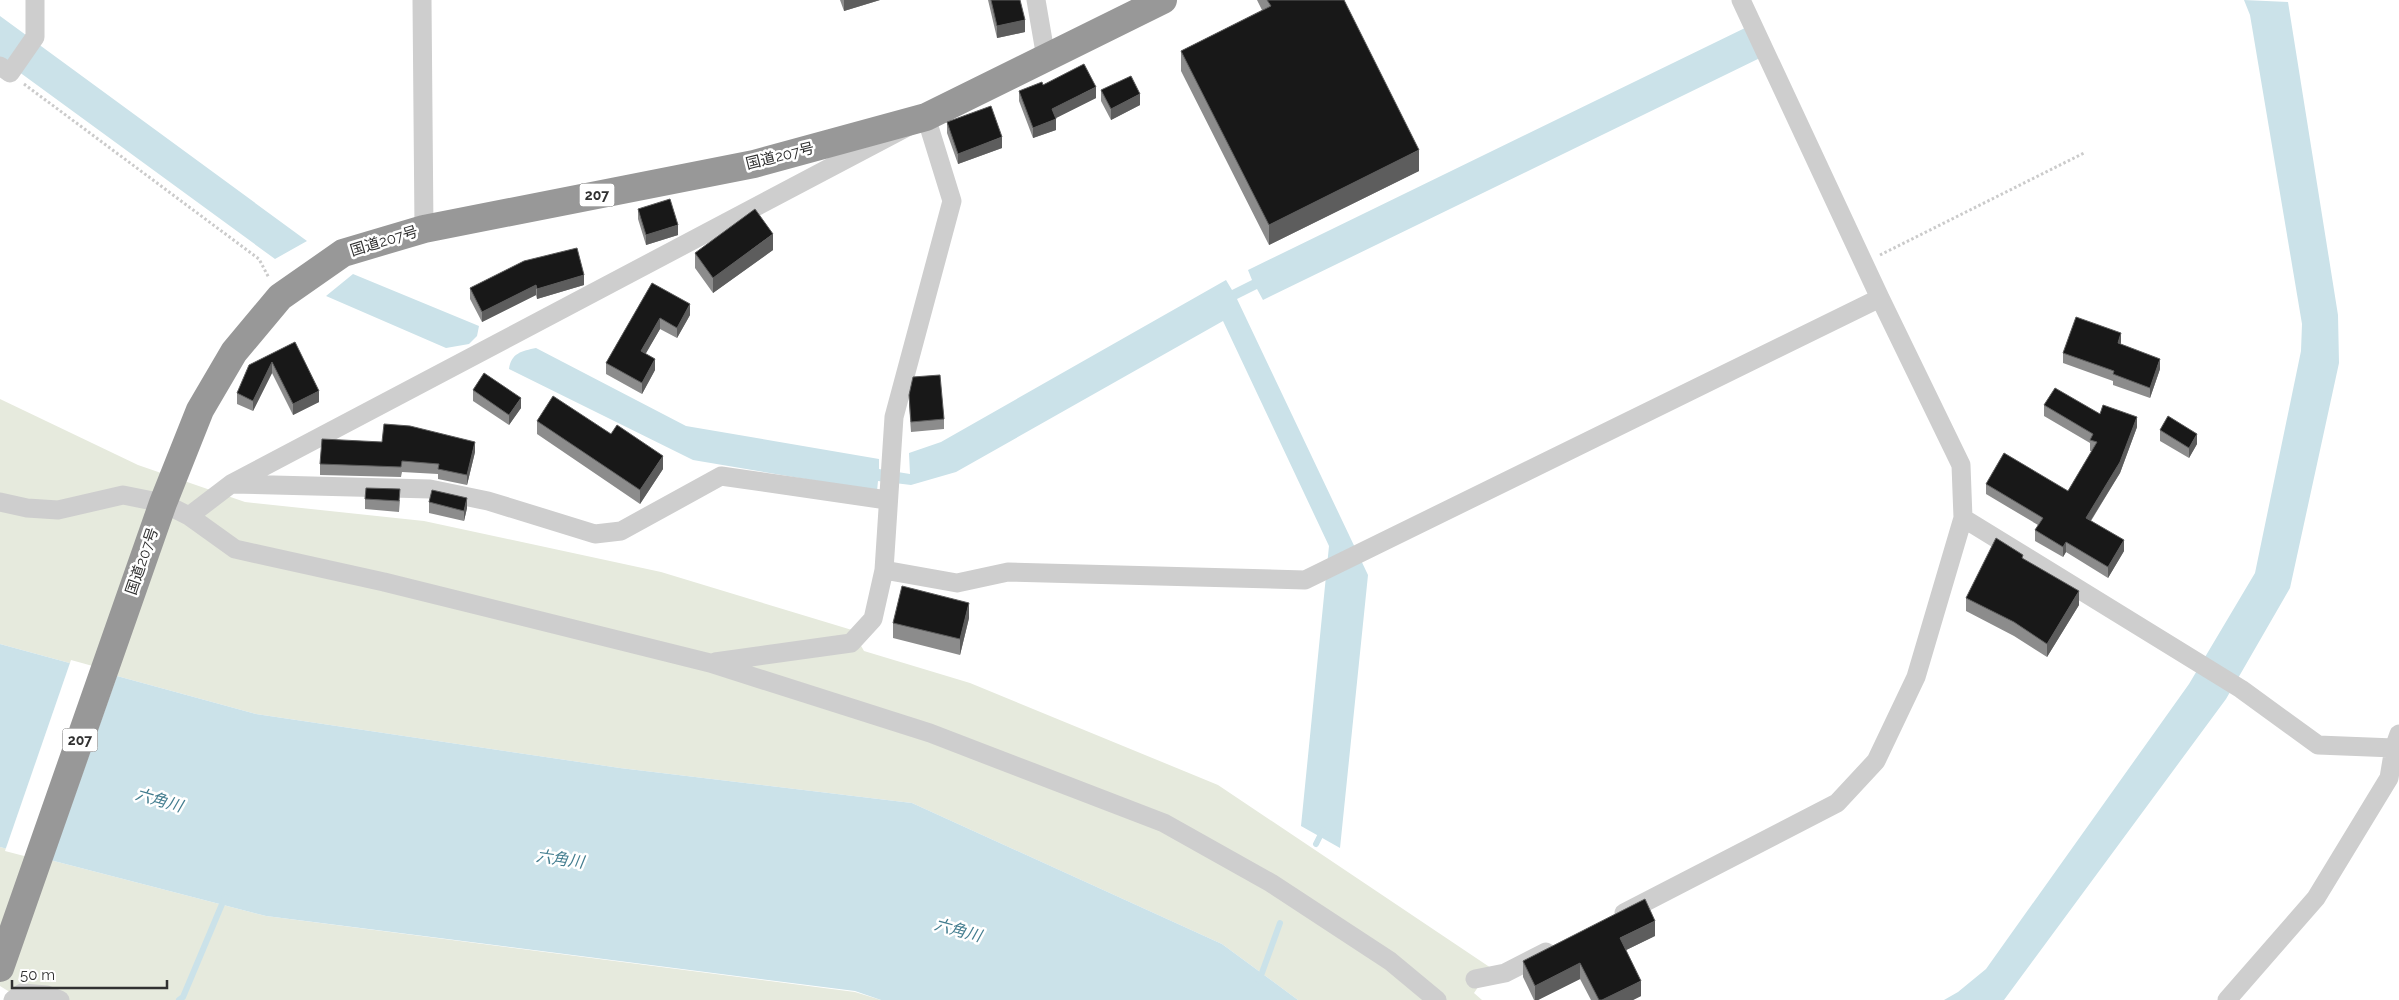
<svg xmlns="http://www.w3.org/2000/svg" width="2399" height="1000" font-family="Raleway,'Noto Sans JP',sans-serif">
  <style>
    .green { fill: #e6eadd }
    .water { fill: #cbe2e9 }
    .pier { fill: #fff }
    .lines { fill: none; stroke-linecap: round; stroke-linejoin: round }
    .stream { stroke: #cbe2e9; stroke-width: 6 }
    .path { stroke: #cbcbcb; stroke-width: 3; stroke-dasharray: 2.5 2.5; stroke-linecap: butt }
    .street { stroke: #cecece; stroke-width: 19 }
    .highway { stroke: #989898; stroke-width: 28 }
    .wall { fill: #8c8c8c }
    .shaded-wall { fill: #5d5d5d }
    .building { fill: #181818; stroke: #5d5d5d }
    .labels { text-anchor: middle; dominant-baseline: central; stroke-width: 5; stroke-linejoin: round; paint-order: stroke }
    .shield { fill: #fff; stroke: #6f6f6f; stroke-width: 1 }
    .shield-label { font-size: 14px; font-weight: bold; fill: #313131 }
    .street-label { font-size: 15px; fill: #313131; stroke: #fff }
    .water-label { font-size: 16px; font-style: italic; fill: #437d8f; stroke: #fff }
  </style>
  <rect width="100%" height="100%" fill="#fff"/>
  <path class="green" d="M0 399 138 465 245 502 424 521 661 572 852 630 864 651 970 683 1218 785 1491 968 1474 993 1482 1000H1298L1222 944 912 803 620 768 256 714 0 644Z
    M0 847 266 916 855 992 881 1000H12L13 994 0 986Z"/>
  <path class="water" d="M2244 0 2288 2 2338 315 2339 363 2290 588 2226 699 2004 1000H1944L1958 992 1986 969 2189 684 2255 573 2301 351 2302 324 2250 15Z
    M0 16 307 241 275 259 0 58Z
    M1747 27 1762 57 1263 300 1257 289 1237 299 1368 575 1340 848 1301 826 1329 546 1223 321 956 472 911 485 878 481 877 491 693 460 509 369C511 353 522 351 536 348L686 426 879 459V469L910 474 909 453 941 442 1226 280 1232 290 1252 280 1248 270Z
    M353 274 479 326 477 336 469 344 446 348 326 296Z
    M0 644 256 714 620 768 912 803 1222 944 1298 1000H881L855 991 266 916 0 847Z"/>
  <path class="pier" d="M71 660 118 673 51 863 5 851Z"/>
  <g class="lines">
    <path class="stream" d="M1316 844 1323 830
      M1259 981 1280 923
      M179 1000 183 997 225 897"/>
    <path class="path" d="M24 84 259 259 269 278
      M1880 255 2084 153"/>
    <path class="street" d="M422 0 424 229
      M1036 0 1046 58
      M0 66 10 73 35 37V0
      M232 484 430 489 488 501 595 534 621 531 721 476 887 500
      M0 502 27 508 58 510 123 495 163 503 189 516 235 549 384 582 710 663 930 733 1164 823 1271 883 1390 961 1437 1000
      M189 516 231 484 926 117 952 201 894 417 884 570 873 619 851 643 715 662
      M1963 518 2241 689 2318 745 2394 748
      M884 570 957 583 1008 572 1305 580 1880 298
      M1624 913 1837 803 1876 761 1916 677 1963 518 1961 465 1880 298 1741 0
      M1475 979 1505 973 1546 952
      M13 1000 22 993 47 995 60 1000
      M2227 1000 2316 898 2389 778 2394 748 2399 734"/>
    <path class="highway" d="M0 968 163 503 200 410 234 352 280 297 343 253 424 229 754 164 926 117 1163 0"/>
  </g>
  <path class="wall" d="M840 0H880L844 11Z
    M988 0H1020L1025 32 997 38Z
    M1257 0H1344L1419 171 1269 245 1181 71V51L1262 10Z
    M1043 85 1096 98 1056 118V130L1033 138 1019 101V91Z
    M1101 90 1140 105 1111 120 1101 101Z
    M947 122 1002 148 958 164 947 133Z
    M638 209 678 235 646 245 638 219Z
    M773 250 713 293 695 268V253Z
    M584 275V285L537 299 536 295 482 322 470 299V288Z
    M652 283 690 315 677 338 660 329 645 354 655 370 642 394 606 374V363Z
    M295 342 319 402 293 415 272 373 253 411 237 404V393Z
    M2121 344 2160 369 2150 398 2113 385V381L2063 363V353Z
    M473 390 521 408 509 425 473 401Z
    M909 395 944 419V429L911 432 909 405Z
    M2044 405 2100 414 2137 427 2120 473 2091 521 2124 551 2108 578 2066 552 2063 557 2035 541V530L2038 525 1986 494V484L2068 491 2092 451H2090V443L2044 416Z
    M537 421 663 469 640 504 537 434Z
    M2160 430 2197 444 2189 458 2160 441Z
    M475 452 467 485 438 479V474L402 472 401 477 320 475V464Z
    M365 499 400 500 399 512 365 509Z
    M429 502 467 508 464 521 429 513Z
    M2023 559 2079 605 2047 657 2014 636 1966 611V598Z
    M969 618 960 655 893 638V623Z
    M1655 936 1626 950 1641 996 1633 1000H1591L1580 979 1538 1000H1534L1523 977V961Z"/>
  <path class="shaded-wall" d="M844 0H880L844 11Z
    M1025 20V32L997 38V26Z
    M1096 87V98L1052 120V109Z
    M1140 94V105L1111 120V109Z
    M1056 119V130L1033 138V128Z
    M1002 137V148L958 164V154Z
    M1419 150V171L1269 245V225Z
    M678 225V235L646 245V235Z
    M773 234V250L713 293V278Z
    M584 275V285L537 299V289Z
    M536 285V295L482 322V312Z
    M690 304V315L677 338V328Z
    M660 318V329L641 362V351Z
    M2121 333V343L2118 353V343Z
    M655 359V370L642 394V383Z
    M2160 359V369L2150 398V388Z
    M272 362V373L253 411V401Z
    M319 391V402L293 415V404Z
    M521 398V408L509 425V415Z
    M2137 417V427L2120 473 2086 528V518Z
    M2197 434V444L2189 458V448Z
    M475 442V452L467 485V475Z
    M663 456V469L640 504V490Z
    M467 498V508L464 521V511Z
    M2124 540V551L2108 578V567Z
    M2066 542V552L2063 557V547Z
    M2079 591V605L2047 657V644Z
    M969 603V618L960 655V639Z
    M1655 921V936L1620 953V938Z
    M1580 963V979L1538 1000H1535V986Z
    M1641 981V996L1633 1000H1602Z"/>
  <path class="building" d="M991 0H1020L1025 20 997 26Z
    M1267 0H1344L1419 150 1269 225 1181 51 1271 6Z
    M1084 64 1096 87 1052 109 1056 119 1033 128 1019 91 1042 82 1043 85Z
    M1131 76 1140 94 1111 109 1101 90Z
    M991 106 1002 137 958 154 947 122Z
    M670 199 678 225 646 235 638 209Z
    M755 209 773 234 713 278 695 253Z
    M577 248 584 275 537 289 536 285 482 312 470 288 524 261Z
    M652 283 690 304 677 328 660 318 641 351 655 359 642 383 606 363Z
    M2076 317 2121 333 2118 343 2160 359 2150 388 2113 374 2114 371 2063 353Z
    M295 342 319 391 293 404 272 362 253 401 237 393 249 365Z
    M484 373 521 398 509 415 473 390Z
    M940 375 944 419 911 422 909 395 913 377Z
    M2055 388 2100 414 2103 405 2137 417 2120 462 2086 518 2124 540 2108 567 2066 542 2063 547 2035 530 2043 518 1986 484 2004 453 2068 491 2097 442 2090 440 2093 434 2044 405Z
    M553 396 611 434 617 425 663 456 640 490 537 421Z
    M2168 416 2197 434 2189 448 2160 430Z
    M384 424 410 426 475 442 467 475 438 469 439 464 402 461 401 467 320 464 322 439 382 442Z
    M366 488 400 489 399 501 365 499Z
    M432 490 467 498 464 511 429 502Z
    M1996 538 2023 555 2022 558 2079 591 2047 644 2014 622 1966 598Z
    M902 586 969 603 960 639 893 623Z
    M1645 899 1655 921 1620 938 1641 981 1602 1000H1599L1580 963 1535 986 1523 961Z"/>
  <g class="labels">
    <g class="shield">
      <rect x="579.5" y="183.5" width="35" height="23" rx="4"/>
      <rect x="62.5" y="728.5" width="35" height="23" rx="4"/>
    </g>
    <g class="shield-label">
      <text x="597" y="195">207</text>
      <text x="80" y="740">207</text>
    </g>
    <g class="street-label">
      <text transform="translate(780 156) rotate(-14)">国道207号</text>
      <text transform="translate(384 241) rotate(-17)">国道207号</text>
      <text transform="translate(142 561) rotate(-71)">国道207号</text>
    </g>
    <g class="water-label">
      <text transform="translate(159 800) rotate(16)">六角川</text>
      <text transform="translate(560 859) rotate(8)">六角川</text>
      <text transform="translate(958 930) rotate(15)">六角川</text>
    </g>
  </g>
  <path d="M12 980v8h155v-8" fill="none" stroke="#313131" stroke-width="2.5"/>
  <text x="20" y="980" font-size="15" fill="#313131" stroke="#ffffff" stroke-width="4" paint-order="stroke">50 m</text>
</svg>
